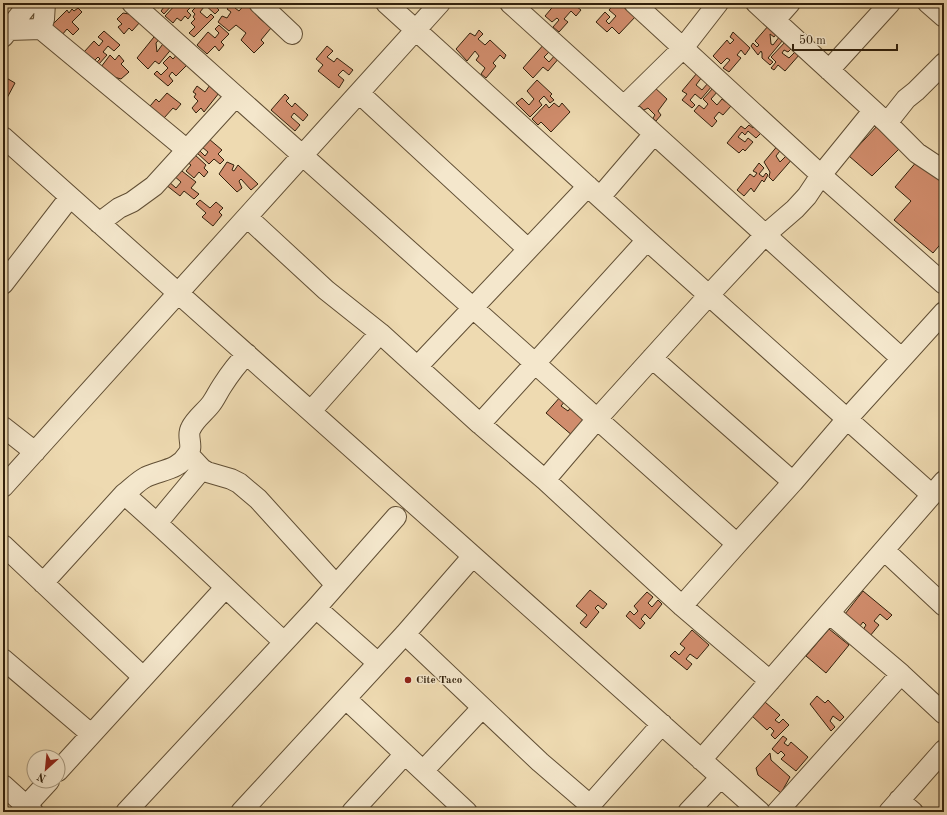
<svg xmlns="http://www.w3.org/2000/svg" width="947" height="815" font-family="'Old Standard TT',serif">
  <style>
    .building { fill: #d18d6d; stroke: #32210c }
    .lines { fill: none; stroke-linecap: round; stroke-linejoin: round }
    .minor-casing { stroke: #614f35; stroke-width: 22 }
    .minor { stroke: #f4e7cc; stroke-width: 20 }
    .poi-dot { fill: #8f2418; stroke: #f4e7cc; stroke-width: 1.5 }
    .labels { text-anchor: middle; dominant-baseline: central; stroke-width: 3; stroke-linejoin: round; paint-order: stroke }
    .poi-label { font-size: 11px; font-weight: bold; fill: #32210c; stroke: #f4e7cc; text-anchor: start }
  </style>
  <rect width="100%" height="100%" fill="#eedab1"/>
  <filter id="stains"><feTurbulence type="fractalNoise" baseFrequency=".005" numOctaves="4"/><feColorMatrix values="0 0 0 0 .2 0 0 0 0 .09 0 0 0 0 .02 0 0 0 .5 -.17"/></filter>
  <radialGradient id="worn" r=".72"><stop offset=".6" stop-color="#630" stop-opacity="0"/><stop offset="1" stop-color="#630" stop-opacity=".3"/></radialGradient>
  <path class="building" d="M153 3H163L159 8Z
    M167 3H174L164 14 161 11Z
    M177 3H195L187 11 191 15 188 19 185 16 181 21 177 18 173 23 165 16Z
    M200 3 204 7 200 12 207 18 211 14 214 17 194 37 189 33 195 27 191 23 195 19 193 17 195 14 192 11Z
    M203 3H218L215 6 219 10 215 14Z
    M232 3H239L235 8 239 11 246 3H249L260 13 258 17 271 28 261 40 264 43 254 53 241 40 246 33 236 25 229 31 218 22 222 16 227 18 231 12 227 9Z
    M556 3 560 5 562 3H572L581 10 576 16 571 11 564 19 568 22 559 32 553 27 559 20 557 18 552 22 545 16Z
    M615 3H623L637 15 619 34 612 27 607 32 596 22 605 12 610 17 606 21 609 24 616 16 609 10Z
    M78 8 82 12 72 22 79 29 73 35 67 29 62 35 52 25 67 10 69 13 72 9 74 11Z
    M123 13 135 15 141 21 132 31 129 28 124 34 118 27 122 24 117 19Z
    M219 25 229 34 221 42 224 45 219 51 215 46 207 54 197 45 208 32 215 38 219 33 215 29Z
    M769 25 778 32 774 37 770 34 771 44 773 45 780 36 783 40 768 58 773 62 770 65 762 58V53L761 51 758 55 751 46 753 43 757 47 759 45 755 41Z
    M479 30 483 34 478 39 485 45 490 40 506 55 504 59 500 55 493 63 496 66 486 78 481 74 485 68 476 60 479 56 475 51 467 61 456 49 470 33 475 36Z
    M104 31 120 45 114 51 108 46 103 52 107 55 99 64 97 62 100 59 98 57 94 61 84 52 94 41 99 46 103 41 98 37Z
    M158 32 162 36 156 43 157 52 165 41 173 47 159 64 155 61 148 69 137 58Z
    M733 32 750 48 745 55 741 50 737 55 741 58 729 72 723 68 730 60 727 58 721 64 713 56 727 40 730 44 734 40 730 37Z
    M786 41 794 46 788 52 784 50 782 53 789 58 796 51 800 54 785 71 778 65 774 70 771 68 776 62 771 57Z
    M545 43 552 49 544 57 549 62 556 54 560 57 548 71 543 67 533 78 523 68Z
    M327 46 333 51 327 57 334 62 337 58 353 70 349 75 343 70 338 75 344 80 339 88 318 71 323 65 316 59Z
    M179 52 190 62 176 76 172 72 169 76 173 81 168 86 154 74 157 71 161 75 168 68 163 63 170 56 173 59Z
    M110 55 115 60 119 55 124 61 121 64 129 72 121 79 107 75 101 67Z
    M697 73 702 77 696 85 702 90 708 83 712 86 701 99 695 94 690 100 695 105 692 108 682 100 687 94 682 91Z
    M3 76 15 83 7 98 3 95Z
    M537 80 552 94 550 96 554 100 550 103 544 96 539 101 542 105 530 117 516 103 522 98 529 105 534 99 527 91Z
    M210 85 219 93 204 112 201 108 196 113 192 108 198 101 194 97 196 94 193 92 197 86 205 92Z
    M653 86 667 99 658 111 661 115 656 121 653 118 655 115 648 108 644 110 637 104Z
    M714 87 718 91 711 99 717 105 722 99 731 106 723 115 719 112 714 118 717 121 712 127 694 111 699 105 704 109 708 104 703 99Z
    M167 93 181 104 176 110 173 108 164 118 159 114 155 120 145 112 156 99 159 102Z
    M285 94 289 98 286 101 292 107 295 103 308 115 303 121 294 113 291 117 300 125 295 131 271 110Z
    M554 103 559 107 562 103 570 112 551 132 541 122 538 125 532 119 546 104 549 108Z
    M879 124 902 146 872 176 849 156Z
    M749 125 753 128 756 125 763 131 756 138 748 131 745 135 742 132 738 137 745 142 748 138 753 142 745 151 743 149 739 153 727 143 741 126 745 129Z
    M209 139 222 150 218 154 224 160 220 164 214 159 209 164 197 153 199 150 205 156 208 152 202 147Z
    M779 144 783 147 776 156 780 162 787 155 794 157 773 181 769 177 770 172 764 162Z
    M194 154 206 165 204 168 208 172 204 177 199 172 194 178 186 171 191 165 187 162Z
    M918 160 944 182V240L933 253 894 220 911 201 895 187Z
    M227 162 234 165 232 170 234 171 238 165 258 184 251 190 241 179 239 181 242 188 237 192 219 174Z
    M759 163 764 168 759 174 763 177 766 173 768 175 764 182 762 180 754 192 751 188 744 196 737 190 750 174 754 177 757 173 753 171Z
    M178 168 196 182 191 188 199 194 194 199 184 191 180 196 166 185 168 181 176 188 181 182 173 175Z
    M200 200 210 208 216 202 223 208 219 212 222 215 213 226 202 217 206 213 196 204Z
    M561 396 566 400 561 406 568 411 572 406 587 419 573 436 546 413Z
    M590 590 607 604 603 609 598 605 595 608 599 612 586 628 580 623 587 615 576 606Z
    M863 591 892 615 887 620 880 614 874 621 879 625 870 636 863 630 866 625 863 622 860 626 845 614Z
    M647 592 653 597 648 603 652 607 658 600 662 604 650 619 645 614 641 619 645 623 640 629 626 616 630 611 634 615 638 611 634 606Z
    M829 629 849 645 826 673 806 656Z
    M692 630 709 645 697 659 690 654 686 659 692 664 687 670 670 656 675 651 679 655 685 648 680 644Z
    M817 696 825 703 828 700 844 717 840 721 833 716 830 721 835 727 831 731 810 704Z
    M765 702 780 715 775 720 779 723 783 719 789 725 775 739 771 735 774 731 770 727 767 730 752 716Z
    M783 736 787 739 784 743 788 746 791 742 808 757 796 771 781 759 785 755 781 751 778 754 772 749Z
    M770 753 771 760 790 777 781 793 758 775 756 768Z"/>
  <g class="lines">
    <defs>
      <path id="minor" d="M132 3 737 544
        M259 3 292 34
        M386 3 647 240 932 495
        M510 3 901 358
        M634 3 821 175 944 284
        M756 3 887 123 917 153 944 171
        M928 3 944 17
        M775 20 790 3
        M41 29 44 19 45 3
        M9 30 41 29 187 150
        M3 37 29 3
        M829 70 890 3
        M359 93 528 249
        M624 106 683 48 718 3
        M887 123 906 99 916 91 944 63
        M3 137 760 812
        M600 197 654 134
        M247 217 326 290 380 333
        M99 223 119 208 132 202 154 186 236 96
        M3 284 70 197
        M652 358 793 482
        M417 367 588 186
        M311 411 380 333 480 424 545 480 682 606 770 681
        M480 424 647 240
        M3 427 35 452
        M188 454 202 469 207 472 231 479 239 483 258 499 336 585
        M545 480 597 419 709 295 765 235 795 209 807 196 821 175 873 111
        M3 487 440 3
        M124 494C179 542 231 593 284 642
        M157 523 202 469
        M3 545 143 677
        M884 550 944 606
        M43 583 124 494C131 489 138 481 146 477 161 470 179 470 188 454 194 446 186 436 191 428 195 419 205 412 211 404 215 399 218 392 222 386 229 375 237 364 247 354
        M682 606 737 544 793 482 847 419 944 312
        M316 608 378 663
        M829 613 901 674 944 714
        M405 634 540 762 590 805
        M3 659 91 734
        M346 699 467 812
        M701 760 944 481
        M58 771 225 588
        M423 771 482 708
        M3 785 33 812
        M899 800 913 812
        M26 806 49 781
        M126 812 316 608 396 517
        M241 812 405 634 473 556
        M352 812 405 754
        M584 812 662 724
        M688 812 721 777
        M777 812 901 674
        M889 812 944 750"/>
    </defs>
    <use href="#minor" class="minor-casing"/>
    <use href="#minor" class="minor"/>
  </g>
  <circle class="poi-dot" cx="408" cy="680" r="4"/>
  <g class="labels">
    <g class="poi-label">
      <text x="416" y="680">Cite Taco</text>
    </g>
  </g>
  <rect width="947" height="815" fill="none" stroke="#eedab1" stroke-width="16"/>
  <rect x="4" y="4" width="939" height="807" fill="none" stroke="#32210c" stroke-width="2"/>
  <rect x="8" y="8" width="931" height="799" fill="none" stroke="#32210c"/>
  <g transform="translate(46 769) rotate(207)"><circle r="19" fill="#f4e7cc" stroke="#a6987f"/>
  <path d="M0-3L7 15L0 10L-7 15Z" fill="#8f2418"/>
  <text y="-6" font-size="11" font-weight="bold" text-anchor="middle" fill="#32210c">N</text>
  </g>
  <path d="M793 44v6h104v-6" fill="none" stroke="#32210c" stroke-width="2"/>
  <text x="799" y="44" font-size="12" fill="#32210c" stroke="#f4e7cc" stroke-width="3" paint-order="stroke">50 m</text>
  <rect width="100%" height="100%" filter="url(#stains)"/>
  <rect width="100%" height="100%" fill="url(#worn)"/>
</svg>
